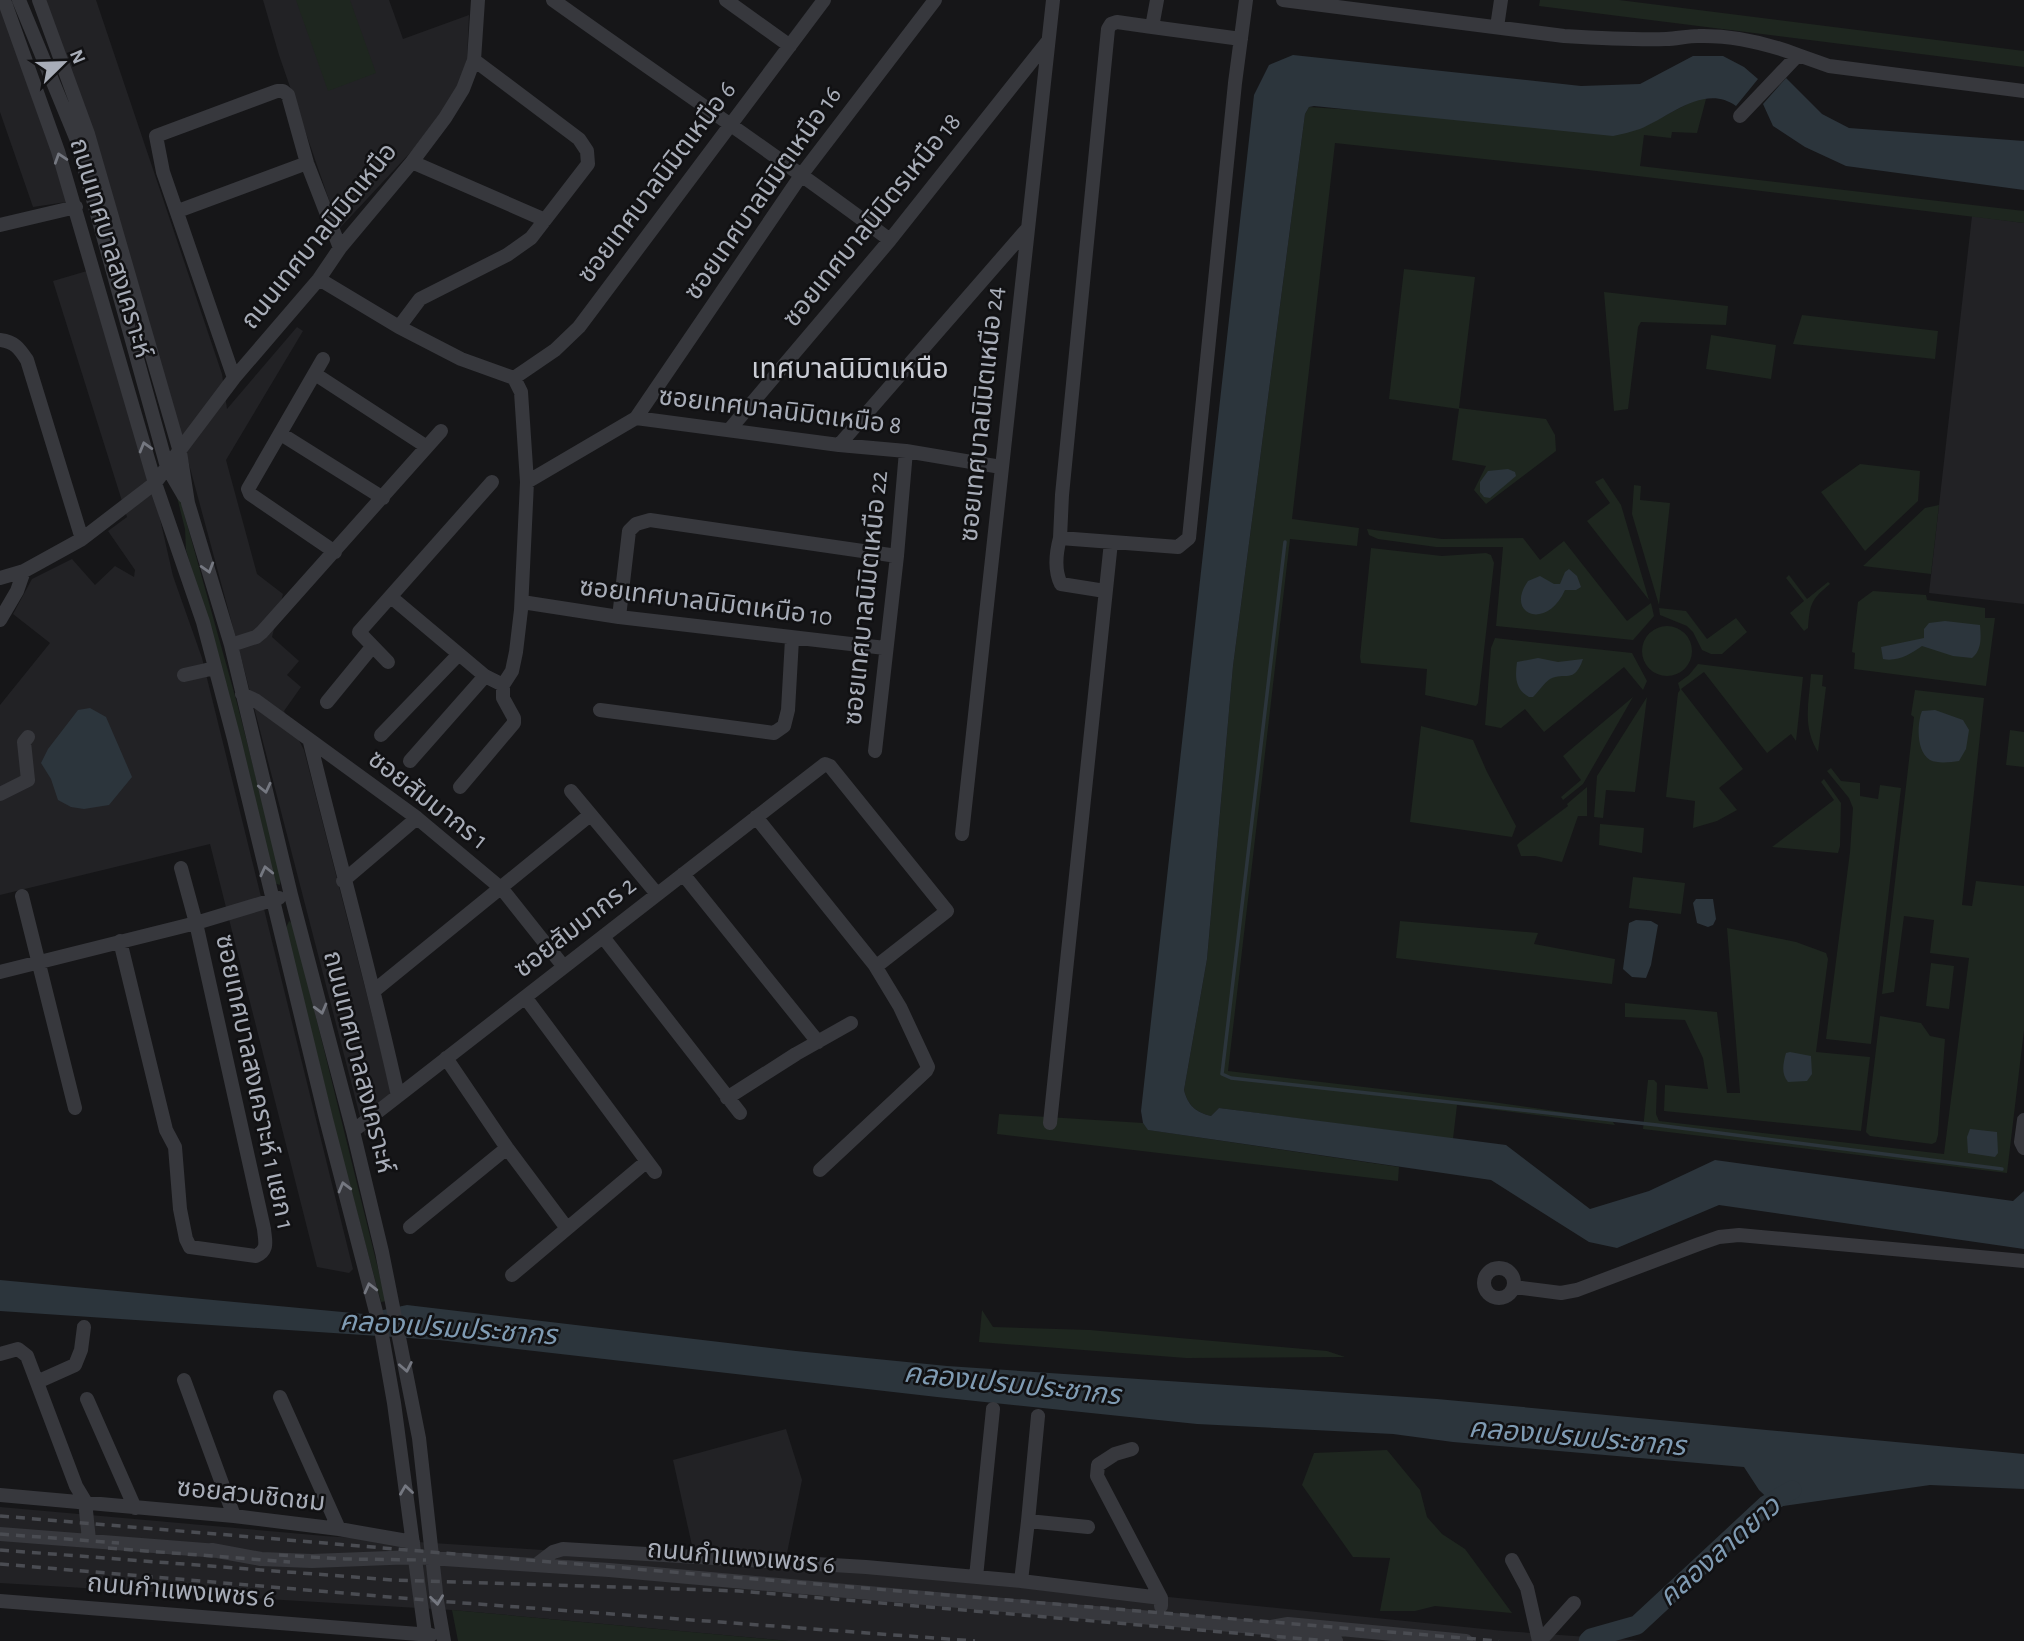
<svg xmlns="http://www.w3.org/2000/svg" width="2024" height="1641" font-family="'Alegreya Sans','Noto Sans Thai',sans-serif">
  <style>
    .built { fill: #222225 }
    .green { fill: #1e261f }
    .water { fill: #2c353c }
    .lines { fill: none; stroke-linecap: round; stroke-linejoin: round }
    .stream { stroke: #2c353c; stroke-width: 3.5 }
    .river { stroke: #2c353c; stroke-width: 19 }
    .minor { stroke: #37383d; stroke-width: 14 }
    .rail { stroke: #4a4c52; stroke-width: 3.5; stroke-dasharray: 9 7; stroke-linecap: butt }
    .oneway { stroke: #757881 }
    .labels { text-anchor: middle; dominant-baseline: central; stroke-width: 5; stroke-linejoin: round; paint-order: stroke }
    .street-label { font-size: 26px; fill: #a8adb8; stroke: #111113 }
    .neighbourhood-label { font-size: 28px; fill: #c9ccd4; stroke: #111113 }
    .water-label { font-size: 28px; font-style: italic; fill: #7f9bb3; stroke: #111113 }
  </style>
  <rect width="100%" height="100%" fill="#161618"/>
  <path class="built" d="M43 0H96L222 374 227 409 297 327 303 331 226 460 257 574 283 594 272 637 299 661 287 675 301 687 284 711 304 750 393 1097 365 1136 241 657 172 401Z
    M263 0H389L403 39 469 15 467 59 458 89 422 140 339 229 279 55Z
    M0 2 67 192 66 202 33 207 0 112Z
    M1972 216 2024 223V604L1929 593Z
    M87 271 148 466 173 576 202 658 353 1269 349 1273 317 1267 210 844 0 895V705L50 643 13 614 32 579 72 559 95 585 115 566 134 577 135 570 108 531 127 517 53 281Z
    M786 1429 802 1480 786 1558 693 1550 673 1460Z
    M0 1507 325 1536 992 1579 1504 1631 1645 1641H788L452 1610 0 1583Z"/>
  <path class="green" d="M296 0H350L376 73 328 91Z
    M1540 0H1619L2024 51V67L1539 6Z
    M1697 99H1706L1697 133 1672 132 1671 138 1644 135 1640 166 2024 211V223L1588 170 1335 143 1292 519 1359 528 1357 546 1290 539 1228 1071 1492 1102 1611 1119 1615 1125 1457 1105 1453 1139 1219 1108 1211 1116C1196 1112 1188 1106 1184 1090L1207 959 1233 666 1305 114 1309 107 1639 129Z
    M1404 269 1475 277 1459 408 1546 419 1555 435 1556 451 1486 504 1474 490 1486 466 1452 460 1459 409 1389 399Z
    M1604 292 1728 306 1726 325 1641 322 1638 327 1628 409 1614 411Z
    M1802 315 1938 331 1935 359 1793 344Z
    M1711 335 1776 345 1771 379 1706 369Z
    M1860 464 1920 471 1918 501 1865 551 1821 492Z
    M1603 478 1621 505 1649 600 1587 521 1610 503 1595 482Z
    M1634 485 1641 486 1640 500 1670 503 1659 605 1632 514Z
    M177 497 180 499 237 703 281 875 280 885 274 883 216 650 186 550 185 529Z
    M1939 505 1931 574 1863 566 1925 508Z
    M1367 529 1442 539 1523 538 1540 560 1564 541 1627 621 1651 603 1654 616 1633 640 1496 626 1503 547H1436L1378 539 1369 535Z
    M1371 548 1442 556 1486 553 1491 555 1494 563 1478 703 1476 706 1425 695 1427 669 1361 663 1360 657Z
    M1789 575 1807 599 1828 582 1830 584C1811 600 1810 603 1808 628L1804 631 1790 613 1804 601 1786 578Z
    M1873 591 1926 595 1927 600 1985 608V618H1995L1986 686 1854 669 1855 653 1852 652 1858 602Z
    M1659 608 1686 611 1707 639 1736 618 1747 632 1722 654H1711L1702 650 1693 632 1687 626 1660 615Z
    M1642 651a25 25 0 1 1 50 0a25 25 0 1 1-50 0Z
    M1495 638 1632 653 1647 681 1643 690 1624 667 1544 732 1525 709 1501 728 1485 725 1491 648Z
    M1698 664 1803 677 1796 741 1791 734 1767 753 1704 672 1681 689 1743 769 1719 788 1737 810 1717 821 1693 828 1695 801 1666 797 1678 693 1680 690 1678 683 1689 675Z
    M1811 674 1823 675 1822 686 1826 687 1818 752C1802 726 1809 703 1811 674Z
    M1915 690 1984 698 1962 905 1972 906 1976 881 2024 886V1030L2007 1173 1643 1129 1648 1080H1654L1657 1083 1656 1114 1659 1121 1944 1154 1969 958 1930 953 1934 920 1904 916 1894 992 1882 994 1914 717 1911 715Z
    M1633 697 1583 784 1563 800 1561 797 1581 780 1563 756Z
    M1647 697 1635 792 1606 790 1603 818 1594 817 1597 776Z
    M1421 726 1473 740 1487 772 1516 826 1512 837 1410 822Z
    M2010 730 2024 732V767L2006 765Z
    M1831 768 1841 781 1860 783V796L1878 799 1880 785 1901 788 1871 1044 1826 1039 1850 852 1853 808 1849 798 1827 771Z
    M1824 779 1841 803 1840 846 1838 853 1772 847 1834 800 1821 782Z
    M1587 787V816H1578L1562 862 1535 856H1521L1517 845 1520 842 1568 806 1567 804Z
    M1600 824 1644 828 1642 853 1599 845Z
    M1633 877 1685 883 1681 914 1629 908Z
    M289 921 293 924 386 1301 381 1302 340 1149 286 928Z
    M1400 921 1538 933 1534 944 1615 959 1612 984 1396 958Z
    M1727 928 1796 942 1826 953 1828 959 1816 1052 1870 1057 1861 1131 1664 1111 1665 1085 1708 1089 1703 1058 1685 1020 1625 1017V1003L1717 1012 1727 1093H1740Z
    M1931 963 1954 966 1949 1009 1926 1006Z
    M1880 1016 1921 1023 1930 1036 1945 1039 1938 1135 1936 1142 1932 1144 1870 1136 1866 1132Z
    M999 1114 1143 1123 1149 1130 1399 1167 1398 1181 997 1134Z
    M982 1310 993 1327 1090 1330 1327 1351 1345 1357 1186 1358 979 1342Z
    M1387 1450 1420 1490 1427 1517 1442 1534 1465 1549 1512 1613 1435 1606 1415 1611H1380L1390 1558 1353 1557 1302 1485 1314 1453Z
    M452 1610 788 1641H458Z"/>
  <path class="water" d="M1293 55 1581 86 1640 84 1693 56H1723L1744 67 1758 79 1736 106C1705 83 1669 117 1640 129 1631 132 1622 134 1613 136L1314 106 1309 107 1305 114 1233 666 1207 959 1184 1090C1188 1106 1196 1112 1211 1116L1219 1108 1506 1145 1590 1209 1649 1191 1715 1160 2013 1201 2024 1191V1249L1719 1205 1617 1248 1589 1242 1491 1180 1148 1130 1143 1123 1141 1111 1254 95 1269 65Z
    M1786 78 1822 114 1849 128 2024 141V190L1846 166 1805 147 1773 126 1763 104Z
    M1508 469 1515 472 1516 476 1490 498 1484 497 1480 492V482L1488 471Z
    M1569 569 1577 576 1581 587 1576 590H1565C1547 631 1504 615 1528 581L1540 576 1554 584H1560L1565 572Z
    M1945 621 1980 625C1981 637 1982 650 1972 658L1953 656 1922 646C1911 654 1897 662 1883 659L1881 647 1924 638V629L1929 623Z
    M1538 658 1558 662 1583 659C1574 685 1565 671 1550 679 1544 683 1538 692 1533 697H1529C1515 689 1515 677 1517 662Z
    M90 708 106 717 132 777 109 805 84 809 71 807 58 800 51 779 41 763 48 749 78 710Z
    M1935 710 1963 720 1969 730 1966 749 1959 761C1951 762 1938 764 1930 760 1916 752 1917 723 1922 711Z
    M1696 899H1713L1716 919 1713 925 1708 927 1697 923 1693 903Z
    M1636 920 1651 921 1658 925 1651 965 1646 978 1632 977 1623 969 1629 923Z
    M1790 1052 1811 1056 1812 1074 1807 1081 1788 1082C1781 1074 1783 1063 1786 1053Z
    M1970 1129 1997 1132 1998 1153 1995 1157 1968 1153 1967 1137Z
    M0 1280 364 1314 407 1305 796 1351 947 1366 1437 1399 2024 1454V1489L1930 1485 1777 1507 1759 1490 1744 1467 1453 1442 1393 1434 1197 1424 937 1397 439 1340 0 1311Z"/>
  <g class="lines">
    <path class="stream" d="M1285 542 1222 1074 1231 1078 1657 1125 2002 1169"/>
    <path class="river" d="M1588 1641 1591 1638 1637 1625 1766 1505 1792 1490"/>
    <path class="minor" d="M4 0 58 151 155 483 203 622 234 739 326 1119 382 1335 394 1403 426 1641
      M19 0 76 138 167 467 184 496
      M39 0 88 134 180 452 188 503 231 645 291 895 353 1131 382 1252 419 1438 437 1601 444 1641
      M553 0C665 80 780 157 890 240
      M726 0 790 46
      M1157 0 1152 27 1117 22 1111 24 1108 29 1062 495 1060 538 1178 547 1189 538 1235 83 1246 0
      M1283 0 1564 36C1598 38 1632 40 1666 39 1676 39 1687 36 1698 36 1732 35 1766 43 1798 55
      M1152 27 1241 39
      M1497 27 1501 0
      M1740 116 1798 55 1829 66 2024 91
      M412 162 545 220
      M178 211 307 163
      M0 225 76 207
      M319 279 399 327 461 359 514 378 521 392 527 482 521 610 516 652 512 671 503 685V698L514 718V723L460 787
      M399 327 420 299 507 255 531 238 588 164 587 151 579 139 474 60
      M0 340C15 342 19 348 27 360L82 539
      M323 359 248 489 250 494 335 552
      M315 374 427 447
      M234 378 163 172 156 136 277 91H283L288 95 307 163 340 248
      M514 378 555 350 579 327 824 0
      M636 418 802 174 935 0
      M730 429 890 240 1048 41
      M281 434 383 498
      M839 445 1028 228
      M527 482 636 418 839 445 906 451 1001 467
      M1060 538C1056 553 1054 570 1061 584L1105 591
      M0 578 24 571 82 539 155 483 234 378 319 279 340 248 412 162 445 118 463 89 474 60 478 0
      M391 597 485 676 503 685
      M522 602 619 617 885 648
      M619 617 629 531 636 524 650 520 897 556
      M0 620 17 591 24 571
      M231 645 256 637 262 632 441 431
      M388 662 359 632 492 482
      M184 675 215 668
      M242 694 255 700 417 818 502 889 564 967
      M327 702 372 647
      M600 710 774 733 784 726 788 710 792 639
      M381 735 459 654
      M310 742C339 861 372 977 398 1096
      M875 751 897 556 906 451
      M410 761 485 676
      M571 791 657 894
      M0 794 28 780 24 742 28 737
      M756 817 874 964 900 1007 928 1067 926 1071 820 1170
      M962 834 1053 0
      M683 874 818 1042
      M343 881 417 818
      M22 896 75 1108
      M603 937 740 1113
      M120 941 166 1130 175 1147 180 1209 186 1239 190 1247 256 1256C269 1250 265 1241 264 1229L196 923 181 868
      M0 972 196 923 279 898
      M375 990 590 815
      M525 997 655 1172
      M446 1058 507 1148 566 1227
      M727 1098 796 1054 851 1023
      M2024 1120 2021 1142 2024 1148
      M1050 1123 1111 542
      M353 1131 825 764 830 766 947 911 878 965 874 964
      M410 1227 507 1148
      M1484 1283a15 15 0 1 1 30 0a15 15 0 1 1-30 0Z
      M512 1275 646 1162
      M1514 1287 1561 1293 1577 1290 1699 1244 1719 1237 1739 1235 2024 1261
      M0 1354 18 1349 27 1356 76 1486 85 1501 89 1540
      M184 1380 234 1516
      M37 1382 75 1365 81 1350 84 1327
      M280 1397 339 1529
      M87 1399 135 1508
      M1132 1449 1115 1454 1098 1465 1097 1476 1161 1598V1606
      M0 1495 234 1516 339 1529 413 1542
      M1028 1521 1038 1416
      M1088 1527 1028 1521 1021 1581 1161 1598
      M0 1534 218 1551
      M212 1550 261 1559 312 1561 415 1557 609 1570 1265 1628 1288 1624 1466 1641
      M1512 1560 1527 1588 1539 1641
      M536 1565 553 1552 563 1549 866 1567 1021 1581
      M976 1577 993 1409
      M0 1601 431 1635
      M1265 1628 1284 1636 1336 1641
      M1540 1641 1574 1603"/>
    <path class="rail" d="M0 1516 1499 1641
      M0 1534 119 1543
      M108 1548 290 1562
      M0 1550 393 1580 739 1591 1329 1641
      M279 1555 345 1559 426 1560
      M0 1564 437 1601 975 1641"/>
  </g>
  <defs><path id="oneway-chevron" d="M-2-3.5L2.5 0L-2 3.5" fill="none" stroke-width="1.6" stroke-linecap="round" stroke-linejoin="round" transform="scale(1.75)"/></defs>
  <g class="oneway">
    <use href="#oneway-chevron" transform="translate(60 158) rotate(-108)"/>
    <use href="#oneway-chevron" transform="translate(145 447) rotate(-106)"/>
    <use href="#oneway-chevron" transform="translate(208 568) rotate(73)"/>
    <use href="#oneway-chevron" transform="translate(265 788) rotate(77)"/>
    <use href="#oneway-chevron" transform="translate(266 871) rotate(-103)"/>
    <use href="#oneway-chevron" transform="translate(321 1009) rotate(75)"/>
    <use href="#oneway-chevron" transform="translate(344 1187) rotate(-105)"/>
    <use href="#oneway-chevron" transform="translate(370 1288) rotate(-104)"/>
    <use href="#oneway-chevron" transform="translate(406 1367) rotate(79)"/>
    <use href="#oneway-chevron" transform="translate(406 1490) rotate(-98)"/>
    <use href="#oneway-chevron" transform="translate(437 1600) rotate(83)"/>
  </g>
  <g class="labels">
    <g class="street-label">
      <text transform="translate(657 182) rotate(-53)">ซอยเทศบาลนิมิตเหนือ 6</text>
      <text transform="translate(763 193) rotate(-55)">ซอยเทศบาลนิมิตเหนือ 16</text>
      <text transform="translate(872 220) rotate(-51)">ซอยเทศบาลนิมิตรเหนือ 18</text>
      <text transform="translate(319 236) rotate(-51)">ถนนเทศบาลนิมิตเหนือ</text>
      <text transform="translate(111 248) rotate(73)">ถนนเทศบาลสงเคราะห์</text>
      <text transform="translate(780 411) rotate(7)">ซอยเทศบาลนิมิตเหนือ 8</text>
      <text transform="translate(982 414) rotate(-84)">ซอยเทศบาลนิมิตเหนือ 24</text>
      <text transform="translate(866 598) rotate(-84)">ซอยเทศบาลนิมิตเหนือ 22</text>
      <text transform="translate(706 602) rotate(7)">ซอยเทศบาลนิมิตเหนือ 10</text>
      <text transform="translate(428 800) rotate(38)">ซอยสัมมากร 1</text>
      <text transform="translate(575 927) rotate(-38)">ซอยสัมมากร 2</text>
      <text transform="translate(359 1062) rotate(76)">ถนนเทศบาลสงเคราะห์</text>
      <text transform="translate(255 1082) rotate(78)">ซอยเทศบาลสงเคราะห์ 1 แยก 1</text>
      <text transform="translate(251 1495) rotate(6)">ซอยสวนชิดชม</text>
      <text transform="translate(741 1557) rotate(5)">ถนนกำแพงเพชร 6</text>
      <text transform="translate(181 1591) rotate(5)">ถนนกำแพงเพชร 6</text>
    </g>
    <g class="neighbourhood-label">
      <text x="850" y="370">เทศบาลนิมิตเหนือ</text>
    </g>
    <g class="water-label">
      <text transform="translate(448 1329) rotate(4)">คลองเปรมประชากร</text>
      <text transform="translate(1012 1385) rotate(6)">คลองเปรมประชากร</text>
      <text transform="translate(1577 1438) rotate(5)">คลองเปรมประชากร</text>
      <text transform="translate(1720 1552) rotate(-41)">คลองลาดยาว</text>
    </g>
  </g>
  <g transform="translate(63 63) rotate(67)" stroke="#111113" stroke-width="5" paint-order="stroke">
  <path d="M0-5L12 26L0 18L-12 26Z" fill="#a8adb8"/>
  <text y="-10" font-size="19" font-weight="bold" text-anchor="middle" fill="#a8adb8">N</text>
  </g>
</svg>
